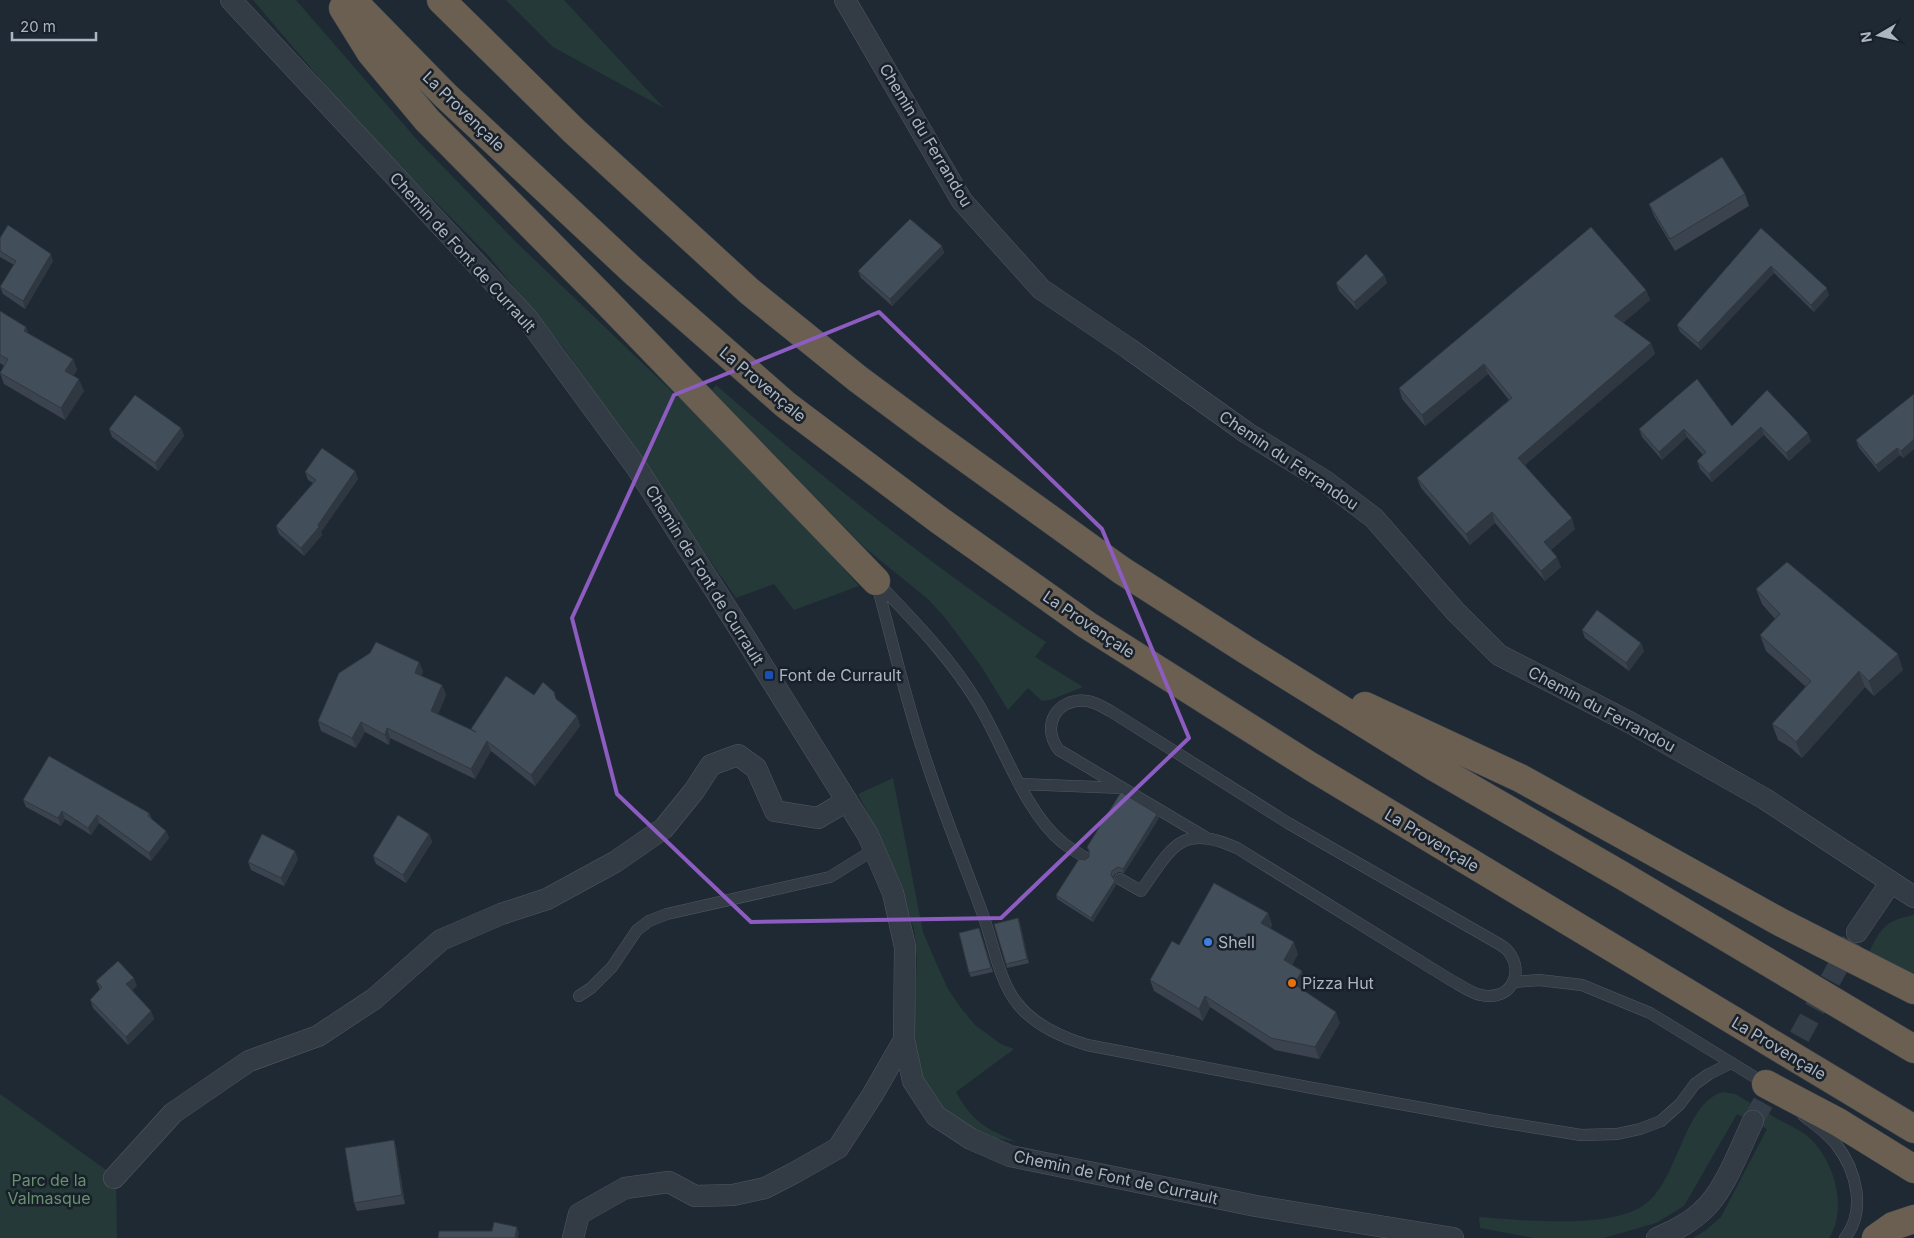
<svg xmlns="http://www.w3.org/2000/svg" width="1914" height="1238" font-family="Inter,sans-serif">
  <style>
    .green { fill: #253938 }
    .lines { fill: none; stroke-linecap: round; stroke-linejoin: round }
    .minor-tunnel { stroke: #343e48; stroke-width: 21; stroke-dasharray: 21 11; stroke-linecap: butt }
    .service-casing { stroke: #505863; stroke-width: 12 }
    .minor-casing { stroke: #505863; stroke-width: 22 }
    .motorway-casing { stroke: #3d454f; stroke-width: 29 }
    .service { stroke: #333b44; stroke-width: 11 }
    .minor { stroke: #333b44; stroke-width: 21 }
    .motorway { stroke: #6a5f50; stroke-width: 28 }
    .wall { fill: #3a434e }
    .shaded-wall { fill: #2f3740 }
    .building { fill: #434e5b; stroke: #2f3740 }
    .marked { fill: none; stroke: #8c5cc0; stroke-width: 4; stroke-linejoin: round }
    .transit-dot { fill: #1a4fb4; stroke: #182029; stroke-width: 2 }
    .shop-dot { fill: #3f7fe0; stroke: #182029; stroke-width: 2 }
    .food-dot { fill: #e8710a; stroke: #182029; stroke-width: 2 }
    .labels { text-anchor: middle; dominant-baseline: central; stroke-width: 5; stroke-linejoin: round; paint-order: stroke }
    .street-label { font-size: 16px; fill: #acb5c2; stroke: #182029 }
    .poi-label { font-size: 16px; fill: #acb5c2; stroke: #182029; text-anchor: start }
    .park-label { font-size: 16px; fill: #66906e; stroke: #182029 }
  </style>
  <rect width="100%" height="100%" fill="#1f2933"/>
  <path class="green" d="M253 0H296L419 142 516 242 776 491 859 586 794 610 774 584 736 598 563 347 487 254 362 128Z
    M506 0H564L664 108 553 47Z
    M716 385C821 477 930 565 1046 642L1035 657 1083 687 1050 700 1042 701 1028 688 1008 710 981 666 946 619 929 600 864 547 712 390Z
    M893 778 923 932 938 967 948 989 961 1008 975 1025 1001 1044 1014 1049 956 1092C973 1123 987 1129 1017 1142L990 1137 965 1127 943 1111 921 1076 913 1037 917 960 914 929 888 855 858 794Z
    M1914 915V977L1869 952C1881 928 1886 920 1914 915Z
    M1723 1092 1735 1094C1750 1103 1766 1112 1781 1121 1789 1125 1798 1129 1805 1134 1833 1156 1849 1207 1829 1238H1693L1706 1230 1721 1217 1767 1129 1737 1114 1684 1206 1656 1223 1604 1238H1534L1480 1228 1479 1217C1521 1220 1605 1229 1641 1207 1679 1185 1682 1103 1723 1092Z
    M0 1094 116 1177 117 1238H0Z"/>
  <g class="lines">
    <path class="minor-tunnel" d="M1753 1121 1852 941"/>
    <defs>
      <path id="service" d="M876 581C891 636 904 693 922 748 940 805 963 860 983 915 993 942 999 981 1017 1003 1034 1025 1061 1037 1087 1045L1307 1087 1488 1120 1581 1135 1617 1134 1640 1129 1661 1121 1680 1104 1695 1084 1709 1074 1731 1063
        M877 582C913 620 950 657 977 702 1003 744 1024 811 1062 842 1069 848 1077 852 1084 857
        M1019 784 1123 788
        M1120 879 1141 891C1171 849 1180 822 1237 848L1449 979C1459 984 1470 993 1481 995 1510 1002 1526 973 1508 951 1506 948 1502 946 1499 944L1288 823 1112 712C1104 708 1096 702 1087 701 1057 697 1040 726 1059 750L1205 837
        M1514 982 1539 980 1582 985 1650 1013 1766 1084
        M579 996 591 988 612 967 637 930 649 921 667 914 830 877 875 849
        M1803 1115C1814 1124 1827 1133 1836 1144 1856 1170 1867 1210 1845 1238"/>
      <path id="minor" d="M231 0 527 318 637 468 724 604 868 835 893 893 905 947 904 1040 913 1081 936 1116 971 1139 1010 1156 1256 1206 1453 1238
        M845 0 962 201 1041 289 1128 348 1247 433 1325 481 1374 518 1455 611 1499 655 1631 723 1765 799 1914 897
        M1857 932 1891 882
        M114 1178 173 1113 249 1061 318 1036 374 999 441 940 501 914 547 899 615 862 664 828 694 791 711 765 738 755 756 768 775 811 818 818 847 801
        M573 1238 579 1214 625 1188 669 1182 695 1196 733 1195 765 1188 794 1173 838 1148 873 1094 904 1040
        M1657 1238C1673 1231 1688 1224 1701 1212 1724 1193 1740 1148 1753 1121"/>
      <path id="motorway" d="M352 0 445 95 632 270 786 405 939 520 1087 625 1310 766 1914 1129
        M441 0 574 131 749 291 858 379 928 431 1121 570 1246 650 1436 768 1623 876 1914 1049
        M343 8 371 53 427 120 603 298 876 581
        M1365 706 1520 778 1780 922 1914 990
        M1766 1084 1838 1122 1914 1169
        M1876 1238 1893 1226 1914 1219"/>
    </defs>
    <use href="#service" class="service-casing"/>
    <use href="#minor" class="minor-casing"/>
    <use href="#motorway" class="motorway-casing"/>
    <use href="#service" class="service"/>
    <use href="#minor" class="minor"/>
    <use href="#motorway" class="motorway"/>
  </g>
  <path class="wall" d="M1745 194 1749 206 1675 251 1654 216 1649 204Z
    M1761 228 1829 295 1814 312 1774 273 1701 350 1680 332 1677 325Z
    M0 238 53 261 25 309 3 294 0 287 14 265 0 257Z
    M942 246 944 253 892 306 861 278 858 271Z
    M1384 275 1387 283 1357 310 1339 291 1336 283Z
    M1646 290 1650 300 1623 323 1651 343 1655 354 1525 465 1575 529 1551 550 1561 567 1545 581 1495 523 1470 545 1421 488 1417 478 1509 400 1488 374 1425 426 1402 399 1399 388Z
    M0 311 26 327 28 333 73 359 77 370 73 376 84 391 65 420 4 384 0 373 4 366 0 363Z
    M1767 390 1811 441 1789 461 1764 435 1712 482 1700 469 1697 461 1703 455 1687 437 1662 460 1642 437 1639 429 1732 426Z
    M1914 394V449L1903 458 1900 455 1879 472 1859 448 1856 440Z
    M181 428 184 436 158 471 112 437 109 429Z
    M355 471 358 479 321 532 322 535 304 556 279 534 276 526 313 483 308 480 305 472Z
    M1756 589 1903 670 1874 696 1865 687 1802 758 1791 748 1778 740 1772 724 1806 687 1766 651 1760 635 1775 619 1762 604Z
    M1582 630 1641 643 1644 651 1629 671 1585 638Z
    M419 662 423 672 421 676 442 685 446 695 438 714 472 730 471 729 534 695 554 692 556 699 577 716 580 726 535 786 491 751 475 779 390 738 389 745 365 732 356 748 321 731 318 721Z
    M23 800 149 813 152 819 166 831 169 838 151 861 99 823 91 835 65 819 61 826 26 807Z
    M1159 818 1124 873 1119 872 1114 875 1113 878 1116 885 1093 922 1057 899 1056 895 1085 860 1089 857V852L1087 847Z
    M429 834 432 842 406 883 376 864 373 856Z
    M298 859 284 886 251 870 248 862Z
    M1268 913 1272 925 1270 929 1298 954 1292 965 1306 983 1302 989 1340 1023 1319 1059 1275 1050 1210 1007 1203 1021 1154 991 1150 980 1179 945Z
    M1018 918 1029 963 1007 968 994 924Z
    M979 928 993 972 971 977 969 973Z
    M96 981 137 986 132 990 151 1011 154 1019 128 1045 93 1008 90 1000 100 990Z
    M394 1140 396 1148 405 1204 357 1211 354 1203Z"/>
  <path class="shaded-wall" d="M942 246 944 253 892 306 890 299Z
    M51 254 53 261 25 309 23 301Z
    M1771 266 1774 273 1701 350 1698 343Z
    M1384 275 1387 283 1357 310 1354 302Z
    M1827 288 1829 295 1814 312 1811 305Z
    M1646 290 1650 300 1618 327 1614 316Z
    M26 327 30 338 24 331Z
    M1651 343 1655 354 1521 468 1518 458Z
    M73 359 77 370 69 382 65 371Z
    M1484 364 1488 374 1425 426 1422 415Z
    M79 379 84 391 65 420 61 408Z
    M1761 427 1764 435 1712 482 1709 474Z
    M181 428 184 436 158 471 155 463Z
    M1684 429 1687 437 1662 460 1659 452Z
    M1808 433 1811 441 1789 461 1786 453Z
    M1914 439V449L1903 458 1901 451Z
    M1897 448 1900 455 1879 472 1876 465Z
    M355 471 358 479 321 532 322 535 304 556 301 548Z
    M1492 512 1495 523 1470 545 1466 534Z
    M1572 518 1575 529 1548 552 1544 542Z
    M1557 557 1561 567 1545 581 1541 571Z
    M1641 643 1644 651 1629 671 1626 663Z
    M1898 654 1903 670 1874 696 1869 681Z
    M419 662 423 672 418 683 415 673Z
    M1859 671 1865 687 1802 758 1796 742Z
    M442 685 446 695 435 721 431 711Z
    M577 716 580 726 535 786 531 775Z
    M361 722 365 732 356 748 352 738Z
    M387 728 390 738 389 745 385 735Z
    M487 741 491 751 475 779 471 769Z
    M62 811 65 819 61 826 58 818Z
    M1157 814 1159 818 1124 873 1123 869Z
    M97 815 99 823 91 835 88 828Z
    M166 831 169 838 151 861 149 853Z
    M429 834 432 842 406 883 403 875Z
    M295 851 298 859 284 886 281 878Z
    M1115 881 1116 885 1093 922 1091 918Z
    M1268 913 1272 925 1265 935 1261 923Z
    M1018 918 1020 922 1029 963 1027 959Z
    M1294 942 1298 954 1288 972 1284 960Z
    M1302 971 1306 983 1298 995 1294 984Z
    M134 978 137 986 129 993 126 984Z
    M1205 996 1210 1007 1203 1021 1199 1009Z
    M151 1011 154 1019 128 1045 126 1037Z
    M1336 1012 1340 1023 1319 1059 1315 1047Z
    M394 1140 396 1148 405 1204 402 1195Z
    M517 1227 519 1233 518 1238H515Z"/>
  <path class="building" d="M1722 157 1745 194 1670 239 1649 204Z
    M910 219 942 246 890 299 858 271Z
    M8 225 51 254 23 301 0 287 16 261 0 251V238Z
    M1591 227 1646 290 1614 316 1651 343 1518 458 1572 518 1544 542 1557 557 1541 571 1492 512 1466 534 1417 478 1512 398 1484 364 1422 415 1399 388Z
    M1761 228 1827 288 1811 305 1771 266 1698 343 1677 325Z
    M1366 254 1384 275 1354 302 1336 283Z
    M0 311 26 327 24 331 73 359 65 371 79 379 61 408 0 373 8 359 0 355Z
    M1697 379 1732 426 1767 390 1808 433 1786 453 1761 427 1709 474 1697 461 1706 452 1684 429 1659 452 1639 429Z
    M1914 394V439L1901 451 1897 448 1876 465 1856 440Z
    M135 395 181 428 155 463 109 429Z
    M322 448 355 471 318 525 319 527 301 548 276 526 316 480 305 472Z
    M1787 562 1898 654 1869 681 1859 671 1796 742 1785 732 1772 724 1811 681 1760 635 1780 614 1756 589Z
    M1597 610 1641 643 1626 663 1582 630Z
    M376 642 419 662 415 673 442 685 431 711 476 732 471 729 506 676 534 695 543 682 554 692 556 699 577 716 531 775 487 741 471 769 387 728 385 735 361 722 352 738 318 721 339 673 370 653Z
    M49 756 149 813 148 816 166 831 149 853 97 815 88 828 62 811 58 818 23 800Z
    M1121 792 1157 814 1123 869 1118 867 1112 871 1111 875 1115 881 1091 918 1056 895 1079 859 1085 860 1089 857V850L1087 847Z
    M398 815 429 834 403 875 373 856Z
    M262 834 295 851 281 878 248 862Z
    M1214 883 1268 913 1261 923 1294 942 1284 960 1302 971 1294 984 1336 1012 1315 1047 1271 1038 1205 996 1199 1009 1150 980 1172 941 1179 945Z
    M1018 918 1027 959 1006 964 994 924Z
    M979 928 991 968 969 973 959 933Z
    M118 961 134 978 126 984 151 1011 126 1037 90 1000 102 987 96 981Z
    M394 1140 402 1195 354 1203 345 1148Z
    M494 1222 517 1227 515 1238H438L439 1231H492Z"/>
  <path class="marked" d="M879 312 1102 529 1189 738 1001 918 751 922 617 794 572 618 674 395Z"/>
  <rect class="transit-dot" x="764" y="670" width="10" height="10" rx="2.5"/>
  <circle class="shop-dot" cx="1208" cy="942" r="5"/>
  <circle class="food-dot" cx="1292" cy="983" r="5"/>
  <g class="labels">
    <g class="street-label">
      <text transform="translate(464 111) rotate(44)">La Provençale</text>
      <text transform="translate(926 135) rotate(59)">Chemin du Ferrandou</text>
      <text transform="translate(463 252) rotate(48)">Chemin de Font de Currault</text>
      <text transform="translate(763 384) rotate(40)">La Provençale</text>
      <text transform="translate(1289 460) rotate(34)">Chemin du Ferrandou</text>
      <text transform="translate(705 575) rotate(58)">Chemin de Font de Currault</text>
      <text transform="translate(1089 624) rotate(34)">La Provençale</text>
      <text transform="translate(1602 709) rotate(28)">Chemin du Ferrandou</text>
      <text transform="translate(1432 840) rotate(31)">La Provençale</text>
      <text transform="translate(1779 1048) rotate(31)">La Provençale</text>
      <text transform="translate(1116 1177) rotate(12)">Chemin de Font de Currault</text>
    </g>
    <g class="poi-label">
      <text x="779" y="675">Font de Currault</text>
      <text x="1218" y="942">Shell</text>
      <text x="1302" y="983">Pizza Hut</text>
    </g>
    <g class="park-label">
      <text x="49" y="1180">Parc de la<tspan x="49" dy="18">Valmasque</tspan></text>
    </g>
  </g>
  <g transform="translate(1879 35) rotate(261)" stroke="#182029" stroke-width="4" paint-order="stroke">
  <path d="M0-4L9 19L0 12L-9 19Z" fill="#acb5c2"/>
  <text y="-8" font-size="14" font-weight="bold" text-anchor="middle" fill="#acb5c2">N</text>
  </g>
  <path d="M12 32v8h84v-8" fill="none" stroke="#acb5c2" stroke-width="2.5"/>
  <text x="20" y="32" font-size="15" fill="#acb5c2" stroke="#182029" stroke-width="4" paint-order="stroke">20 m</text>
</svg>
